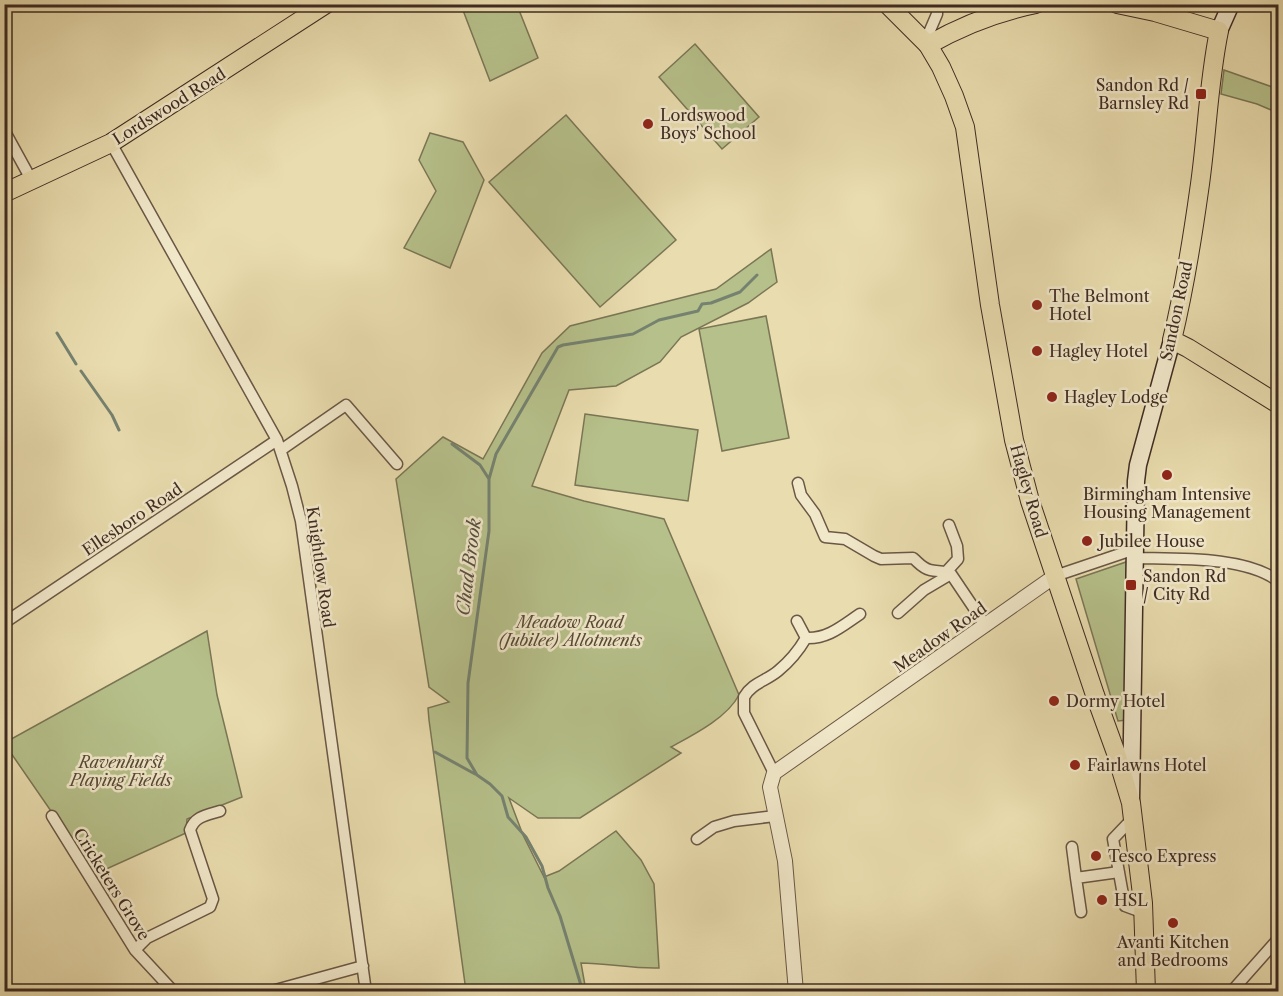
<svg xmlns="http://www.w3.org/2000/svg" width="1283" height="996" font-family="'Libre Caslon Text',serif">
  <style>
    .green { fill: #b6c08a; stroke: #7a7656; stroke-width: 1.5 }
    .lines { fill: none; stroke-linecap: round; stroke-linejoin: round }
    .stream { stroke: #758270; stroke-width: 3 }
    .minor-casing { stroke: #6a5745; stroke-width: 13 }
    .tertiary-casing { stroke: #6a5745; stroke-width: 16 }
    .secondary-casing { stroke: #3f2b22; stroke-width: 19 }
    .primary-casing { stroke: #3f2b22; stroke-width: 20 }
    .trunk-casing { stroke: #3f2b22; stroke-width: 20 }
    .minor { stroke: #f1e8ca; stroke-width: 10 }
    .tertiary { stroke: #f1e8ca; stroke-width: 14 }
    .secondary { stroke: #f1e8ca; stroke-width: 16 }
    .primary { stroke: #e9dcae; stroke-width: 18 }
    .trunk { stroke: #e9dcae; stroke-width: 18 }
    .poi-dot { fill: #8f2418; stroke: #f1e8ca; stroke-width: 2 }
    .labels { text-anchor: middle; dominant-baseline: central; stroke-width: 5; stroke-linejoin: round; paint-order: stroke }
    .poi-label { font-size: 16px; fill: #3f2b22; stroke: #f1e8ca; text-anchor: start }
    .street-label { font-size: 16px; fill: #3f2b22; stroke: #f1e8ca }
    .park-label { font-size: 16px; font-style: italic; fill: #574937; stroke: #f1e8ca }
    .water-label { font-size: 18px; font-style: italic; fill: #564f42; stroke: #f1e8ca }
  </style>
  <rect width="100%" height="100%" fill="#e9dcae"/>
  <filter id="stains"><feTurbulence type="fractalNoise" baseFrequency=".00333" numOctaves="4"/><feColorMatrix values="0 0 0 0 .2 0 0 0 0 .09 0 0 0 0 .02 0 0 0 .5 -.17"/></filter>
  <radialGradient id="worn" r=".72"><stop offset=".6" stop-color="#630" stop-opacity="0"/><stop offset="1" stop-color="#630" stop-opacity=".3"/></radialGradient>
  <path class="green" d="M461 5H517L538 58 490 81Z
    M695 44 759 117 722 149 659 77Z
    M1224 70 1278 89V113L1257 104 1221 94Z
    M566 115 676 240 600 307 489 182Z
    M430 133 463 142 484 180 450 268 404 248 436 191 419 160Z
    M771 249 777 282 748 303 681 337 660 362 616 386 569 390 532 486 584 501 664 519 739 695C727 718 693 735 671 747L681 753 580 818H538L509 798 523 835 544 877 559 871 616 831 641 860 654 884 659 968C633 969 607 963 581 963L586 991H466L429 720 428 708 449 702 429 687 396 479 443 437 483 459 542 353 570 326 716 289Z
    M766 316 789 438 722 451 699 329Z
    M585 414 698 430 688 501 575 485Z
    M1126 562 1129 566 1127 720 1118 721 1076 579Z
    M207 631 217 695 242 797 187 819 186 833 102 871 91 869 4 743Z"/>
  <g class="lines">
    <path class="stream" d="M57 333 76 364
      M81 371 112 415 119 430
      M452 444 480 465 489 479
      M435 752 475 774
      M583 992 560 916 548 888 542 866 526 837 508 817 502 796 490 784 477 775 467 758 468 683 489 531V479L496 454 558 347 563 345 633 334 659 320 698 311 702 304 711 303 740 292 757 275"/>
    <defs>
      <path id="minor" d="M925 42 937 14V4
        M4 130 32 181
        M111 143 277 440 292 486 301 521 366 992
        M281 450 346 405 397 464
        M798 483 801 495 815 514 825 537 845 539 874 556 881 559 913 558C919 563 922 568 930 570 937 572 944 570 951 574L986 626
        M1136 558C1177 559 1245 556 1278 581
        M947 571 958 559 957 546 949 525
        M1055 576 1135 549
        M898 613 924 590 951 574
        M4 623 277 440
        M806 638C828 639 842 626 860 614
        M774 773 744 713V697C752 683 766 681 778 671 789 662 799 650 806 638L797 621
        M52 816 135 950 174 992
        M1133 818 1113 839 1125 906 1144 913
        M697 839 714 827 734 821 775 816
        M1072 847 1076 878 1119 872
        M1076 878 1081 912
        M135 950 147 938 210 907 213 899 190 830C195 816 207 815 220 811
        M268 992 363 966
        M1231 992 1278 939"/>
      <path id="tertiary" d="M4 984 8 992
        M796 992 785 861 770 787 774 773 1055 576"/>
      <path id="secondary" d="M1219 31 1231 4
        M1131 800 1136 481 1138 465 1172 340"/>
      <path id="primary" d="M1117 4 1155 12 1219 31C1208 84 1207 138 1199 191 1192 241 1184 291 1172 340L1188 348 1278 404
        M928 45C963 25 996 12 1036 4
        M4 193 111 143 326 4"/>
      <path id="trunk" d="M887 4 928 45 941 67 954 96 965 127 990 305 1014 440 1030 501 1095 695 1116 753 1131 803 1143 903 1146 992"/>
    </defs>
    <use href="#minor" class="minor-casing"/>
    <use href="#tertiary" class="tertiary-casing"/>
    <use href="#secondary" class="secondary-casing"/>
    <use href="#primary" class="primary-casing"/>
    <use href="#trunk" class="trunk-casing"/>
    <use href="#minor" class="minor"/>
    <use href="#tertiary" class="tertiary"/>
    <use href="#secondary" class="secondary"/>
    <use href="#primary" class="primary"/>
    <use href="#trunk" class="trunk"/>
  </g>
  <g class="poi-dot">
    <rect x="1195" y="88" width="12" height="12" rx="3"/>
    <circle cx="648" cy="124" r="6"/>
    <circle cx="1037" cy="305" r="6"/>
    <circle cx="1037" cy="351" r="6"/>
    <circle cx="1052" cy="397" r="6"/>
    <circle cx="1167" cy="475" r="6"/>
    <circle cx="1087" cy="541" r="6"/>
    <rect x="1125" y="579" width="12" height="12" rx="3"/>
    <circle cx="1054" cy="701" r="6"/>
    <circle cx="1075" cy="765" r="6"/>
    <circle cx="1096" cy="856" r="6"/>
    <circle cx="1102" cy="900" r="6"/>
    <circle cx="1173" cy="923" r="6"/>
  </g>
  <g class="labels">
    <g class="poi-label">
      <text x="1189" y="85" text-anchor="end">Sandon Rd /<tspan x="1189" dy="18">Barnsley Rd</tspan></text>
      <text x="660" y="115">Lordswood<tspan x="660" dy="18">Boys' School</tspan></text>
      <text x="1049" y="296">The Belmont<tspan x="1049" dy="18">Hotel</tspan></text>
      <text x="1049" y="351">Hagley Hotel</text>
      <text x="1064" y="397">Hagley Lodge</text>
      <text x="1167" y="494" text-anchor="middle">Birmingham Intensive<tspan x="1167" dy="18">Housing Management</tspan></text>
      <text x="1099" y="541">Jubilee House</text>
      <text x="1143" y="576">Sandon Rd<tspan x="1143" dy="18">/ City Rd</tspan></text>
      <text x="1066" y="701">Dormy Hotel</text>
      <text x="1087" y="765">Fairlawns Hotel</text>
      <text x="1108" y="856">Tesco Express</text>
      <text x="1114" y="900">HSL</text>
      <text x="1173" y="942" text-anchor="middle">Avanti Kitchen<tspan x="1173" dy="18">and Bedrooms</tspan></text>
    </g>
    <g class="street-label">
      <text transform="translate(169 106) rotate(-32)">Lordswood Road</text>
      <text transform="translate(1176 311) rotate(-78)">Sandon Road</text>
      <text transform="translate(1029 491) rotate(74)">Hagley Road</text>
      <text transform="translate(132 519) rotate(-34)">Ellesboro Road</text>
      <text transform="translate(321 567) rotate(82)">Knightlow Road</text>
      <text transform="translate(940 637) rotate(-35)">Meadow Road</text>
      <text transform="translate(112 884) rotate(58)">Cricketers Grove</text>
    </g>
    <g class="park-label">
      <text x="570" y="622">Meadow Road<tspan x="570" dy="18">(Jubilee) Allotments</tspan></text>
      <text x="121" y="762">Ravenhurst<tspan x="121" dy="18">Playing Fields</tspan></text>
    </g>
    <g class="water-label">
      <text transform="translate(469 567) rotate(-83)">Chad Brook</text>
    </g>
  </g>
  <rect width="1283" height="996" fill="none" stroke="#e9dcae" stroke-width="24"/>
  <rect x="6" y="6" width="1271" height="984" fill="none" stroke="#3f2b22" stroke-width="3"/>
  <rect x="12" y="12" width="1259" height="972" fill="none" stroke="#3f2b22" stroke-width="1.5"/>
  <rect width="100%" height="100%" filter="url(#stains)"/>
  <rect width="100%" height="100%" fill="url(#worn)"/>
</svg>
